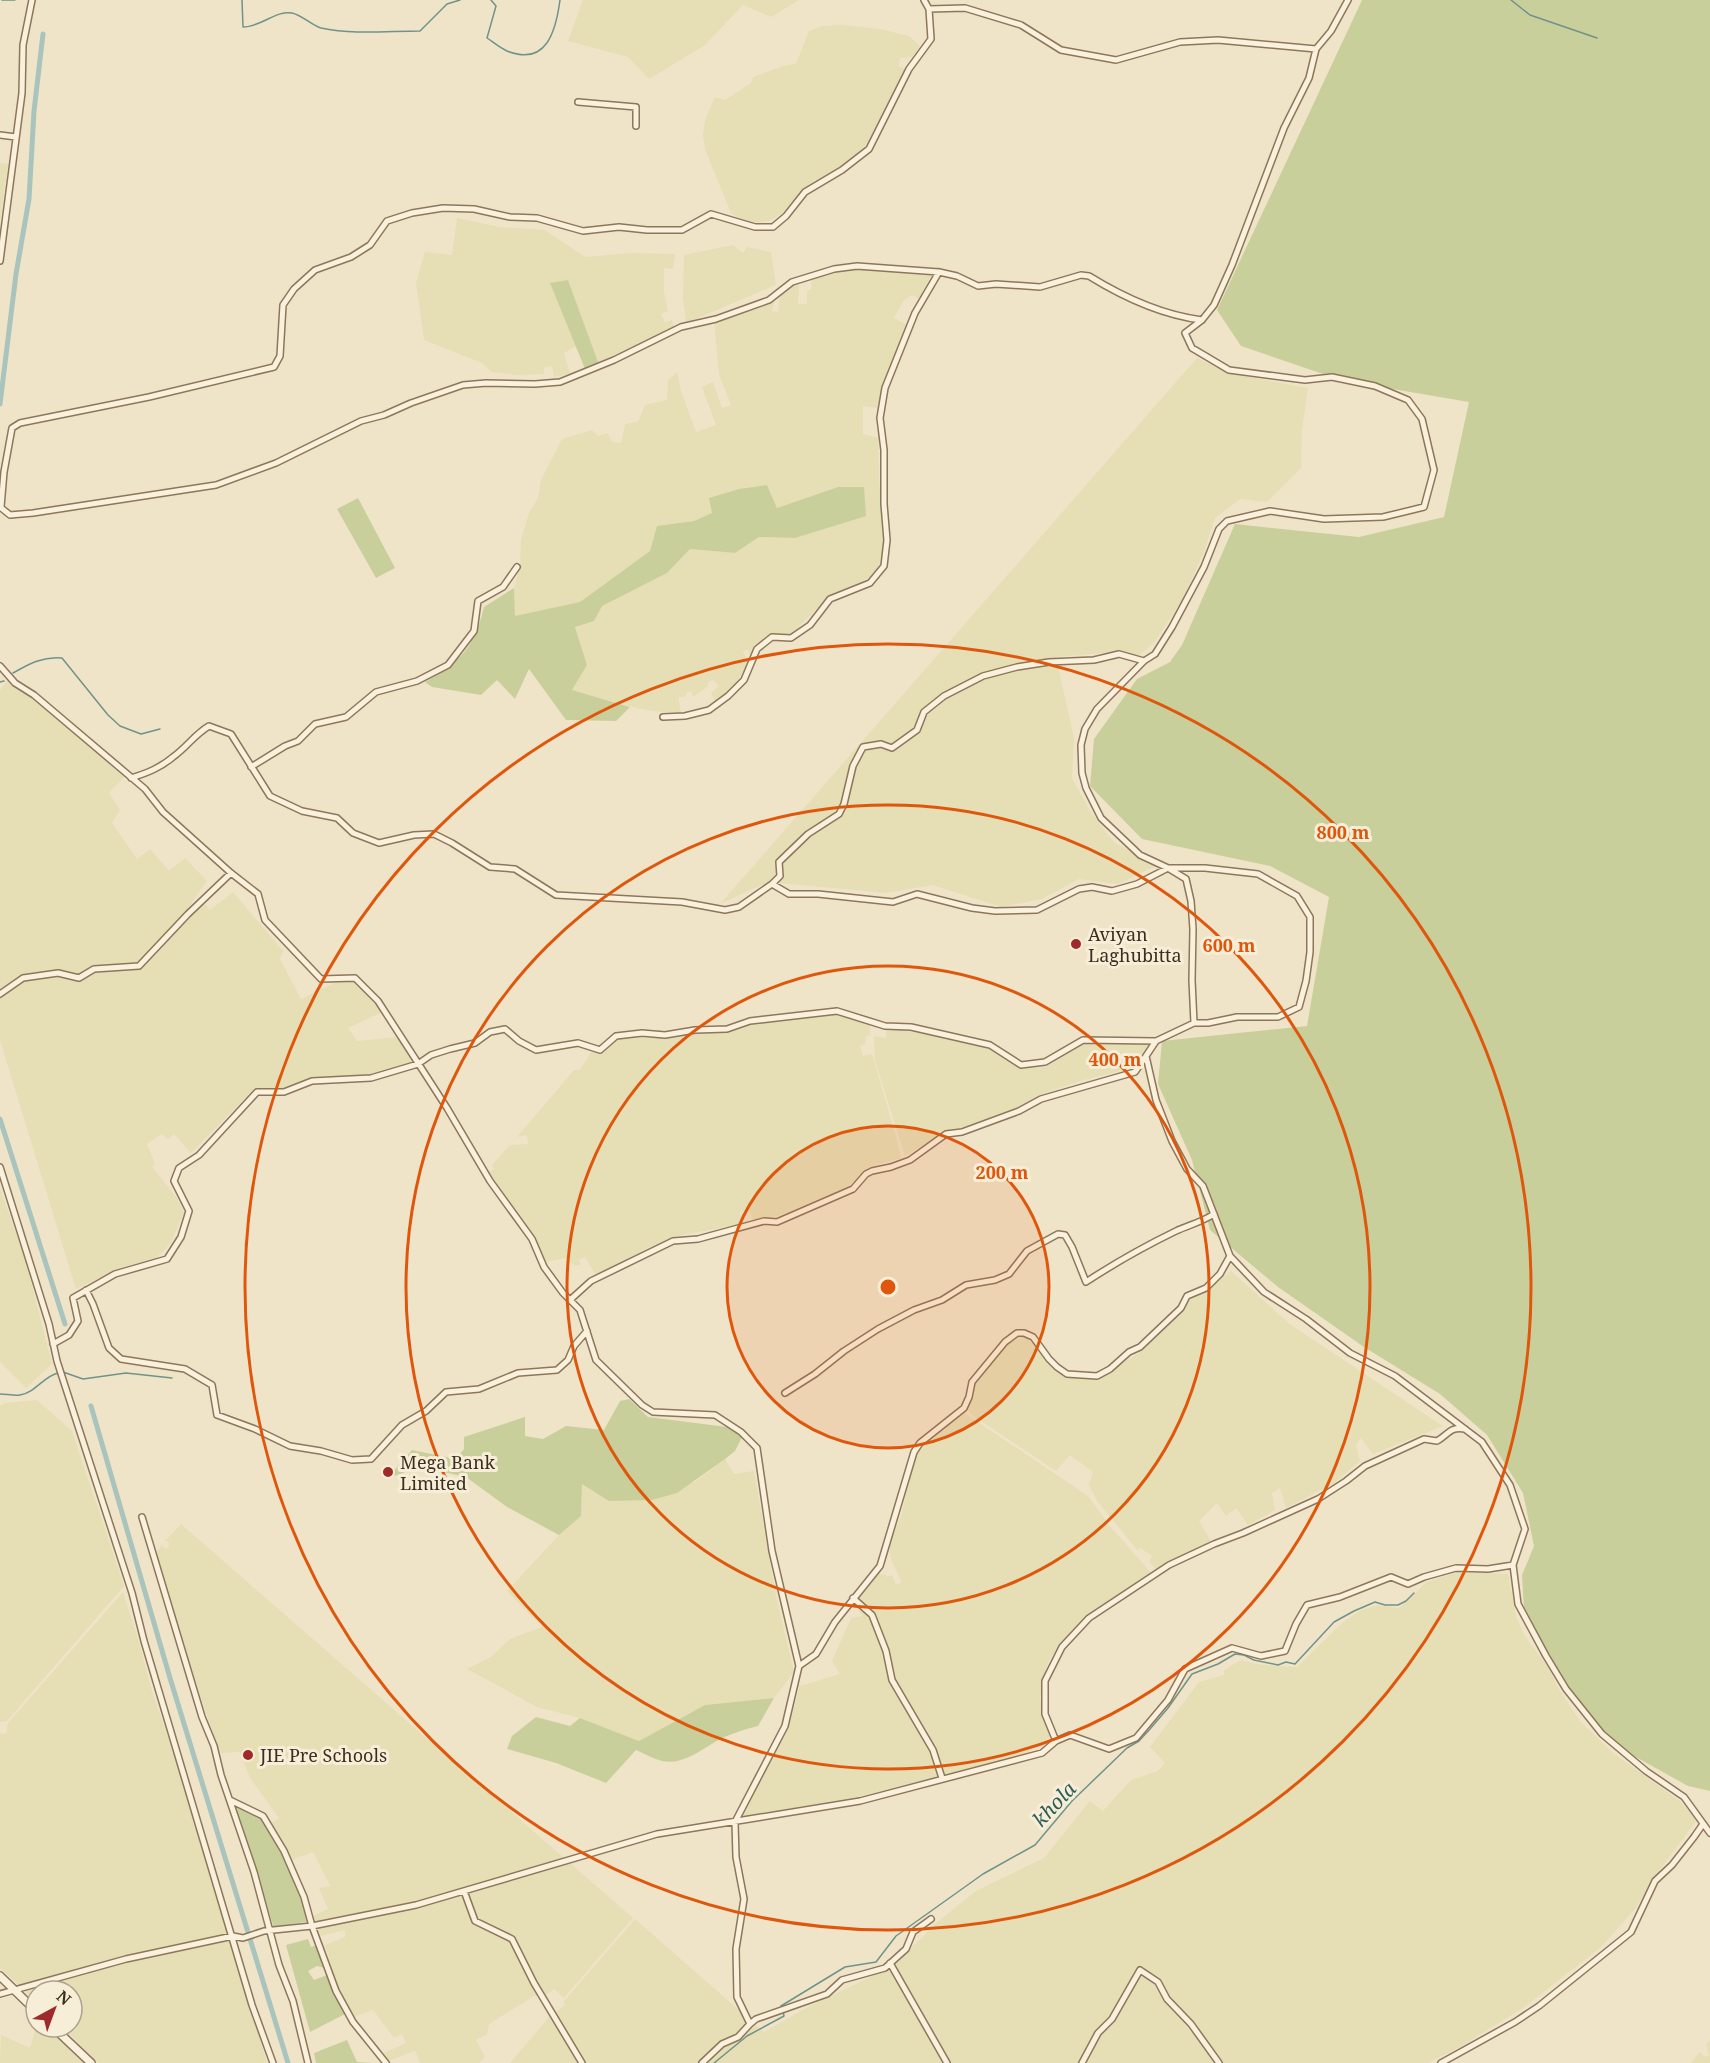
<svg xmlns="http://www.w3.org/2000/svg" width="1710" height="2063" font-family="'Noto Serif',serif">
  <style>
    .farmland { fill: #e6deb5 }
    .green { fill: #c9cf9b }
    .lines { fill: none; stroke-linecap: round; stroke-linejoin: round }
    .stream { stroke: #6f938a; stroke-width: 1.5 }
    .canal { stroke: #a9c4bc; stroke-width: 5 }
    .minor-casing { stroke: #8d765c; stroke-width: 8 }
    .tertiary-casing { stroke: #8d765c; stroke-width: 10 }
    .minor { stroke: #faf1dc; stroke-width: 5 }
    .tertiary { stroke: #faf1dc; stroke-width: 7 }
    .ring { fill: none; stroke: #df570d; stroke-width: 3 }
    .poi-dot { fill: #9e2a2b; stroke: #f7eed8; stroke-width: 2 }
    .labels { text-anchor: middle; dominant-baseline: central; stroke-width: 6; stroke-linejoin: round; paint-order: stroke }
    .poi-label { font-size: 18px; fill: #3d2e20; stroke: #f7eed8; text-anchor: start }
    .water-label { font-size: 20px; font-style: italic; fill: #2f5d5a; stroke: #f7eed8 }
    .centre { fill: #df570d; stroke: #f7eed8; stroke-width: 3 }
    .ring-label { font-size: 18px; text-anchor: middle; font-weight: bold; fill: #df570d; stroke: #f7eed8; stroke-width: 6; stroke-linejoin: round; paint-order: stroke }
  </style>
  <rect width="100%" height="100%" fill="#f0e4c8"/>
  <path class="farmland" d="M583 0H799L771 17 743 5 705 45 649 79 628 57 568 41Z
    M842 25 880 29 909 36 920 46 912 57 900 58 899 66 906 70 871 141 838 170 814 181 781 214 769 221 749 223 731 213 705 149 703 135 705 120 715 97 725 100 751 83 753 77 783 66 796 64 809 31 823 26Z
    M0 163 8 164 0 220Z
    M457 218 499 227 545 230 585 257 630 253 675 254 673 269 664 268V292L668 311 661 314 665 322 672 320 674 328 598 362 568 280 551 284 577 346 564 353 570 374 554 377 552 366 544 368V374L517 375 491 372 482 363 424 340 416 282 425 252 452 255Z
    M733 245 743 253 747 247 771 252 776 285 686 323 683 298 684 255Z
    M853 269 932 274 919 298 912 295 904 300 894 318 907 325 884 388 879 408 863 406V434L878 438 879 481 884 542 881 563 867 580 830 596 790 635 771 636 754 646 751 657 748 650 743 651 748 663 738 680 725 695 715 702 711 693 719 686 713 680 708 682V686L693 697 691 691 686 693V696L678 698 681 712H662L641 709 571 690 587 665 575 627 594 621 601 606 667 573 690 549 735 553 759 537 795 538 838 487 777 508 767 485 739 489 710 498 712 513 694 521 657 526 650 551 580 602 515 617 514 588 520 566 521 540 529 513 538 498 541 480 562 439 592 430 598 436 607 433 612 442 621 443 625 424 638 422 645 405 667 400 668 380 677 372 681 391 696 432 716 425 702 387 713 382 722 408 731 405 719 374 714 320 775 297 772 311 778 312 780 294 789 285 799 283 798 304H807V291L811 289 812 277Z
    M1197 358 1228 373 1308 388 1302 430 1301 468 1267 502 1240 499 1215 518 1204 552 1182 600 1154 643 1138 656 1114 652 1056 657 1074 738 1072 778 1092 814 1114 842 1156 866 1118 884 1079 879 1042 899 1001 907 933 885 886 893 768 882 720 904Z
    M8 680 39 703 124 777 109 793 120 810 112 823 137 859 150 849 169 871 185 858 207 881 188 908 195 912 205 904 210 910 233 892 283 951 280 959 301 999 335 983 353 981 382 1012 348 1028 357 1041 397 1037 413 1061 369 1074 310 1079 282 1090 254 1089 191 1153 174 1134 168 1139 162 1134 147 1144 155 1164 152 1167 177 1198 184 1213 170 1244 156 1258 123 1267 76 1289 0 1040V690Z
    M837 1013 870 1024V1035L866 1036 865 1044 860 1046 863 1056 872 1054 896 1136 901 1158 869 1167 846 1188 778 1216 753 1220 749 1210 740 1212 741 1224 677 1236 650 1247 596 1275 585 1257 579 1260 581 1265 575 1266 566 1258 546 1262 533 1236 488 1172 494 1169 492 1165 510 1145 528 1144 527 1135 517 1137 574 1070H580L591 1052H605L617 1038H665L694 1034 729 1032 752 1024 782 1022Z
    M887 1028 945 1037 989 1048 1020 1069 1046 1067 1083 1044 1150 1043 1133 1068 1084 1080 1041 1094 1008 1112 976 1124 945 1131 905 1156 875 1061 874 1036 886 1038Z
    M0 1188 26 1262 52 1364 26 1388 0 1362Z
    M1231 1271 1291 1325 1443 1426 1373 1454 1361 1438 1356 1445 1360 1461 1333 1484 1286 1508 1280 1488 1272 1493 1275 1510 1248 1525 1236 1508 1226 1516 1217 1503 1199 1521 1211 1541 1158 1571 1149 1562 1152 1556 1140 1548 1138 1551 1097 1501 1089 1485 1093 1472 1070 1455 1056 1471 972 1415 966 1408 975 1382 1008 1344 1023 1336 1041 1349 1054 1369 1068 1376 1097 1379 1142 1351 1184 1311 1189 1297 1208 1289Z
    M37 1400 72 1431 124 1586 7 1721 0 1722V1406L5 1403Z
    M963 1412 1088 1496 1110 1526 1153 1575 1095 1611 1061 1644 1049 1660 1043 1679 1040 1698 1050 1737 1024 1755 856 1797 741 1817 789 1726 800 1686 840 1674 832 1661 851 1618 863 1616 853 1604 879 1569 881 1575 885 1574 887 1577 892 1575 896 1585 902 1582 891 1560 889 1543 901 1517 914 1460 923 1444Z
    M725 1459 734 1474 754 1471 776 1596 794 1672 774 1698 705 1705 639 1741 580 1718 537 1707 467 1669 491 1657 510 1639 542 1627 507 1591 559 1535 581 1516 582 1484 609 1501 695 1482Z
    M181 1524 633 1918 564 1998 554 1989 546 1995 534 1996 489 2024 487 2034 476 2040 485 2057 479 2063H420L415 2051 388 2061 384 2053 406 2043 402 2034 394 2038 373 2010 354 2017 339 1990 325 1945 345 1937V1930L321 1936 313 1916 328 1909 319 1888 330 1886 313 1852 291 1860 270 1824 279 1818 250 1778 240 1752 221 1753 215 1740 154 1554 162 1545 164 1548H169L168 1541H165Z
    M1458 1572 1508 1574 1516 1616 1523 1633 1549 1669 1560 1691 1580 1721 1613 1753 1680 1801 1697 1820 1659 1871 1635 1909 1601 1947 1526 2006 1460 2047 1428 2063H586L554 2013 565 2005 564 2001 635 1919 764 2032 808 2007 895 1965 935 1924 976 1891 1044 1858 1090 1801 1103 1811 1131 1780 1158 1771 1165 1763 1150 1747 1199 1682 1224 1675V1670L1241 1660 1262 1665 1297 1667 1342 1623 1359 1611 1377 1605 1399 1608 1427 1582Z
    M123 1592 139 1642 150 1685 188 1797 267 2063H99L62 2027H72V1991H36V2001L0 1968V1733L6 1734 8 1723Z
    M550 2016 578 2063H510Z
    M38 2027H48L86 2063H0L1 2035 30 2048 35 2031Z
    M1710 2040V2063H1691L1700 2052 1705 2057 1709 2055 1706 2044Z"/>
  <path class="green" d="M1362 0H1710V1791L1688 1786 1607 1741 1525 1626 1522 1575 1534 1546 1523 1493 1487 1435 1440 1394 1364 1347 1278 1287 1210 1230 1192 1160 1158 1084 1162 1041 1307 1026 1329 897 1270 866 1142 839 1090 786 1094 739 1137 679 1170 662 1182 645 1235 524 1359 537 1444 517 1469 402 1375 386 1335 375 1332 377 1241 346 1217 310Z
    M568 280 598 362 585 369 550 283Z
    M767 485 777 508 838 487H864L866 516 795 538 759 537 735 553 690 549 667 573 602 606 594 621 575 627 587 665 572 690 630 707 616 721 566 720 529 669 515 699 497 680 481 695 432 687 425 682C461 661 474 648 484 607L514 588 515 616 580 602 650 551 657 526 694 521 712 513 709 498 739 489Z
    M358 498 395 568 376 578 337 509Z
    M629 1399 648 1417 727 1427 742 1437 735 1451 725 1459 677 1493 652 1500 609 1501 582 1484 581 1516 559 1535 507 1507 466 1477 420 1467 394 1476 392 1473 412 1450 456 1459 464 1449V1437L525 1417V1436L543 1439 566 1426 604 1430 620 1401Z
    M774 1698 758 1726C745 1729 734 1733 722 1738 705 1747 683 1766 662 1761 654 1759 645 1754 636 1750L606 1783 556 1763 507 1749 512 1736 536 1717 570 1726 580 1718 639 1741 705 1705Z
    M234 1803 262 1818 285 1859 309 1921 274 1928Z
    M308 1939 311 1947 318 1945 325 1968 317 1966 308 1971 314 1980 327 1975 345 2014 310 2032 286 1945Z
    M347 2040 357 2062 373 2063H316L314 2053Z"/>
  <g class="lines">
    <path class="stream" d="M2 0H15
      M242 0 243 27C261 27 276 10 292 13 302 15 311 25 321 28 353 35 388 31 420 31L447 4 460 0
      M491 0 496 6 487 38C493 42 500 48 507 51 547 67 556 30 560 0
      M1511 0 1530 15 1597 38
      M13 673C29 664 43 656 62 658L108 715 120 726 141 734 160 729
      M0 682 4 681
      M63 1372 83 1379 126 1373 172 1378
      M0 1394C6 1394 14 1396 20 1395 35 1393 44 1376 58 1373
      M781 2008V2006L845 1967 876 1962 896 1936 983 1874 1035 1845 1072 1801 1127 1748 1139 1741 1150 1729 1168 1708 1192 1674 1218 1664 1235 1654 1244 1655 1254 1660 1278 1665 1286 1662 1295 1664 1334 1622 1354 1611 1375 1602 1385 1605H1398L1406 1601 1414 1593
      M714 2063 747 2036 784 2016 783 2012"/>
    <path class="canal" d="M0 404 16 274 29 199 34 111 43 34
      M0 1119 65 1324
      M91 1406 170 1678 288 2063"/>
    <defs>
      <path id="minor" d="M1348 0 1331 31 1316 49 1309 78 1284 128 1232 265 1214 305 1202 320 1185 333 1192 348 1229 370 1305 380 1332 377 1375 386 1408 400 1422 419 1434 470 1424 507 1383 517 1324 519 1270 511 1227 521 1219 529 1204 567 1172 627 1155 654 1144 661 1097 709 1085 729 1081 745 1082 773 1086 788 1101 818 1140 855 1168 868H1205L1258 874 1297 896 1310 917V952L1306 981 1299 1007 1278 1017H1237L1208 1023H1194L1156 1041 1146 1056 1156 1100 1172 1141 1187 1169 1203 1186 1230 1256 1264 1292 1306 1319 1350 1353 1395 1376 1482 1442 1510 1485 1525 1529 1513 1565 1518 1604 1546 1656 1566 1689 1602 1734 1646 1771 1684 1797 1710 1833
        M929 9 965 8 1021 25 1061 50 1116 60 1180 42 1218 40 1316 49
        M578 102 636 107V126
        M0 135 16 137
        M0 261 22 93 23 45 32 0
        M0 507 10 515 33 513 216 485 276 463 361 421 384 415 411 403 463 385 486 383 535 384 560 382 614 360 681 327 716 319 769 300 792 282 834 269 857 266 939 272 957 276 978 286 996 284 1040 287 1081 275 1089 276C1123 297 1161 315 1202 320
        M1 507 4 472 12 428 20 423 149 397 274 367 280 356 283 305 294 289 315 270 351 257 370 245 387 221 412 213 443 208 474 209 510 217 537 218 583 231 619 227 647 230H682L711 214 755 227H773L786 216 805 192 842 170 869 149 909 69 931 39 929 9 924 0
        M0 666 15 683 34 695 145 789 163 812 231 873 258 894 265 920 321 979 355 978 378 1001 447 1108 490 1181 532 1239 544 1267 563 1293 580 1310 596 1360 642 1405 653 1412 715 1415 741 1432 757 1448 772 1551 799 1666 785 1726 735 1822 736 1857 744 1899 736 1949 737 1997 750 2024 738 2037 722 2044 702 2063
        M663 717 685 716 709 710 728 696 744 680 757 649 772 637 791 638 810 625 830 599 870 583 884 566 887 540 884 504V450L880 418 885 388 915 313 939 272
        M251 767 285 746 298 741 315 724 346 717 376 692 417 681 448 665 474 631 478 601 503 587 517 567
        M131 778C147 773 160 768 173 757 187 747 194 735 209 726L231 734 270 796 302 811 337 818 353 833 379 843 414 835 434 834 452 843 490 867 515 869 556 895 682 902 725 910 739 907 772 884 789 894H818L893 902 917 894 972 908 995 911 1037 910 1079 889 1092 887 1112 891 1137 884 1168 868 1186 879 1191 901 1193 929 1192 980 1194 1023
        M772 884 780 876 779 862 808 834 839 814 844 804 853 766 863 747 881 744 892 748 917 730 924 712 944 696 983 676 1017 667 1049 662 1094 660 1119 654 1144 661
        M0 994 23 978 58 973 79 978 94 969 139 966 188 914 231 873
        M0 1167 49 1324 57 1361 132 1593 144 1641 252 2005 273 2063
        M86 1290 93 1304 109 1348 121 1359 185 1369 212 1385 217 1415 255 1429 290 1446 321 1451 352 1460 371 1459 402 1425 426 1411 446 1392 479 1389 518 1373 557 1370 568 1360 574 1346 587 1331
        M570 1300 591 1281 673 1241 698 1239 764 1221 777 1222 853 1189 866 1174 872 1171 891 1167 910 1160 946 1134 962 1132 1019 1111 1041 1099 1135 1072 1146 1056
        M53 1344 69 1335 78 1321 73 1298 115 1274 167 1259 181 1237 189 1211 174 1181 179 1168 199 1155 257 1092H284L312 1081 371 1078 418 1064 431 1055 450 1049 475 1043 490 1032 505 1029 519 1041 536 1050 578 1043 600 1050 616 1036 642 1033 665 1035 695 1030 727 1029 750 1021 837 1011 885 1026 911 1027 990 1045 1021 1065 1045 1062 1083 1040 1156 1041
        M785 1393 815 1374 844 1351 878 1329 914 1310 942 1300 966 1285 995 1280 1009 1274 1027 1251 1058 1234 1065 1235 1072 1247 1086 1282C1115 1263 1145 1246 1176 1231 1189 1225 1202 1222 1214 1214
        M142 1517 202 1717 214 1746 221 1775 254 1872 279 1965 293 2001 308 2063
        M853 1598 872 1615 886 1651 892 1680 933 1750 942 1778
        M799 1666 816 1654 835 1622 880 1566 914 1452 920 1443 964 1408 969 1397 972 1382 1005 1342 1017 1333H1024L1033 1337 1049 1359 1057 1367 1067 1374 1097 1376 1110 1369 1129 1352 1140 1347 1181 1308 1187 1296 1206 1288 1220 1274 1230 1256
        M1056 1741 1045 1714V1681L1062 1647 1089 1618 1169 1565 1214 1544 1243 1533 1318 1499 1346 1481 1365 1466 1424 1439 1437 1441C1448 1435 1450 1426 1465 1429
        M230 1800 263 1816 284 1851 304 1897 312 1926 336 1991 353 2022 386 2063
        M464 1891 475 1921 512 1939 534 1983 582 2063
        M890 1963 947 2063
        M0 1994 126 1959 233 1936 243 1938 264 1931 312 1926 416 1905 657 1834 860 1801 1042 1753 1056 1741 1070 1735 1109 1749 1136 1738 1168 1700 1185 1669 1232 1648 1261 1656 1285 1651 1296 1624 1307 1605 1340 1597 1391 1577 1408 1584 1424 1577 1456 1568 1488 1569 1513 1565
        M750 2024 756 2019 827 1994 842 1980 885 1968 906 1949 913 1932 931 1919
        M1082 2063 1098 2033 1112 2019 1140 1970 1158 1982 1167 1999 1191 2024 1219 2063
        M1441 2063 1515 2022 1539 2006 1631 1932 1655 1881 1672 1865 1694 1837 1703 1824"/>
      <path id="tertiary" d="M0 1976 36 2011
        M53 2027 91 2063"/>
    </defs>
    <use href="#minor" class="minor-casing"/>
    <use href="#tertiary" class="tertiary-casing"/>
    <use href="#minor" class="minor"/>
    <use href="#tertiary" class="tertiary"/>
  </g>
  <circle cx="888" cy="1287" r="161" fill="#df570d" fill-opacity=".12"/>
  <g class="ring">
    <circle cx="888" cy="1287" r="161"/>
    <circle cx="888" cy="1287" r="321"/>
    <circle cx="888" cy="1287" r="482"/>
    <circle cx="888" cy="1287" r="643"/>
  </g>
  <g class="poi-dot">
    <circle cx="1076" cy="944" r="6"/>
    <circle cx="388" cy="1472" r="6"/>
    <circle cx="248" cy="1755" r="6"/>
  </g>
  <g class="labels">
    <g class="poi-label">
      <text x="1088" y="934">Aviyan<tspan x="1088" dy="21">Laghubitta</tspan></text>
      <text x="400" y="1462">Mega Bank<tspan x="400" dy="21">Limited</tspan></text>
      <text x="260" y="1755">JIE Pre Schools</text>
    </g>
    <g class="water-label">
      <text transform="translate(1054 1804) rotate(-47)">khola</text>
    </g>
  </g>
  <circle cx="888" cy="1287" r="9" class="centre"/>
  <g class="ring-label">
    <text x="1343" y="839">800 m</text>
    <text x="1229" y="952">600 m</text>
    <text x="1115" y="1066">400 m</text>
    <text x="1002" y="1179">200 m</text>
  </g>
  <g transform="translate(54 2009) rotate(41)"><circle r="28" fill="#f7eed8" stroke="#ada18e" stroke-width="1.5"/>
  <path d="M0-4.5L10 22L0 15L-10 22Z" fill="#9e2a2b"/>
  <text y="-9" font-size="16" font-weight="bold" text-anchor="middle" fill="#3d2e20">N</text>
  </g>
</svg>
